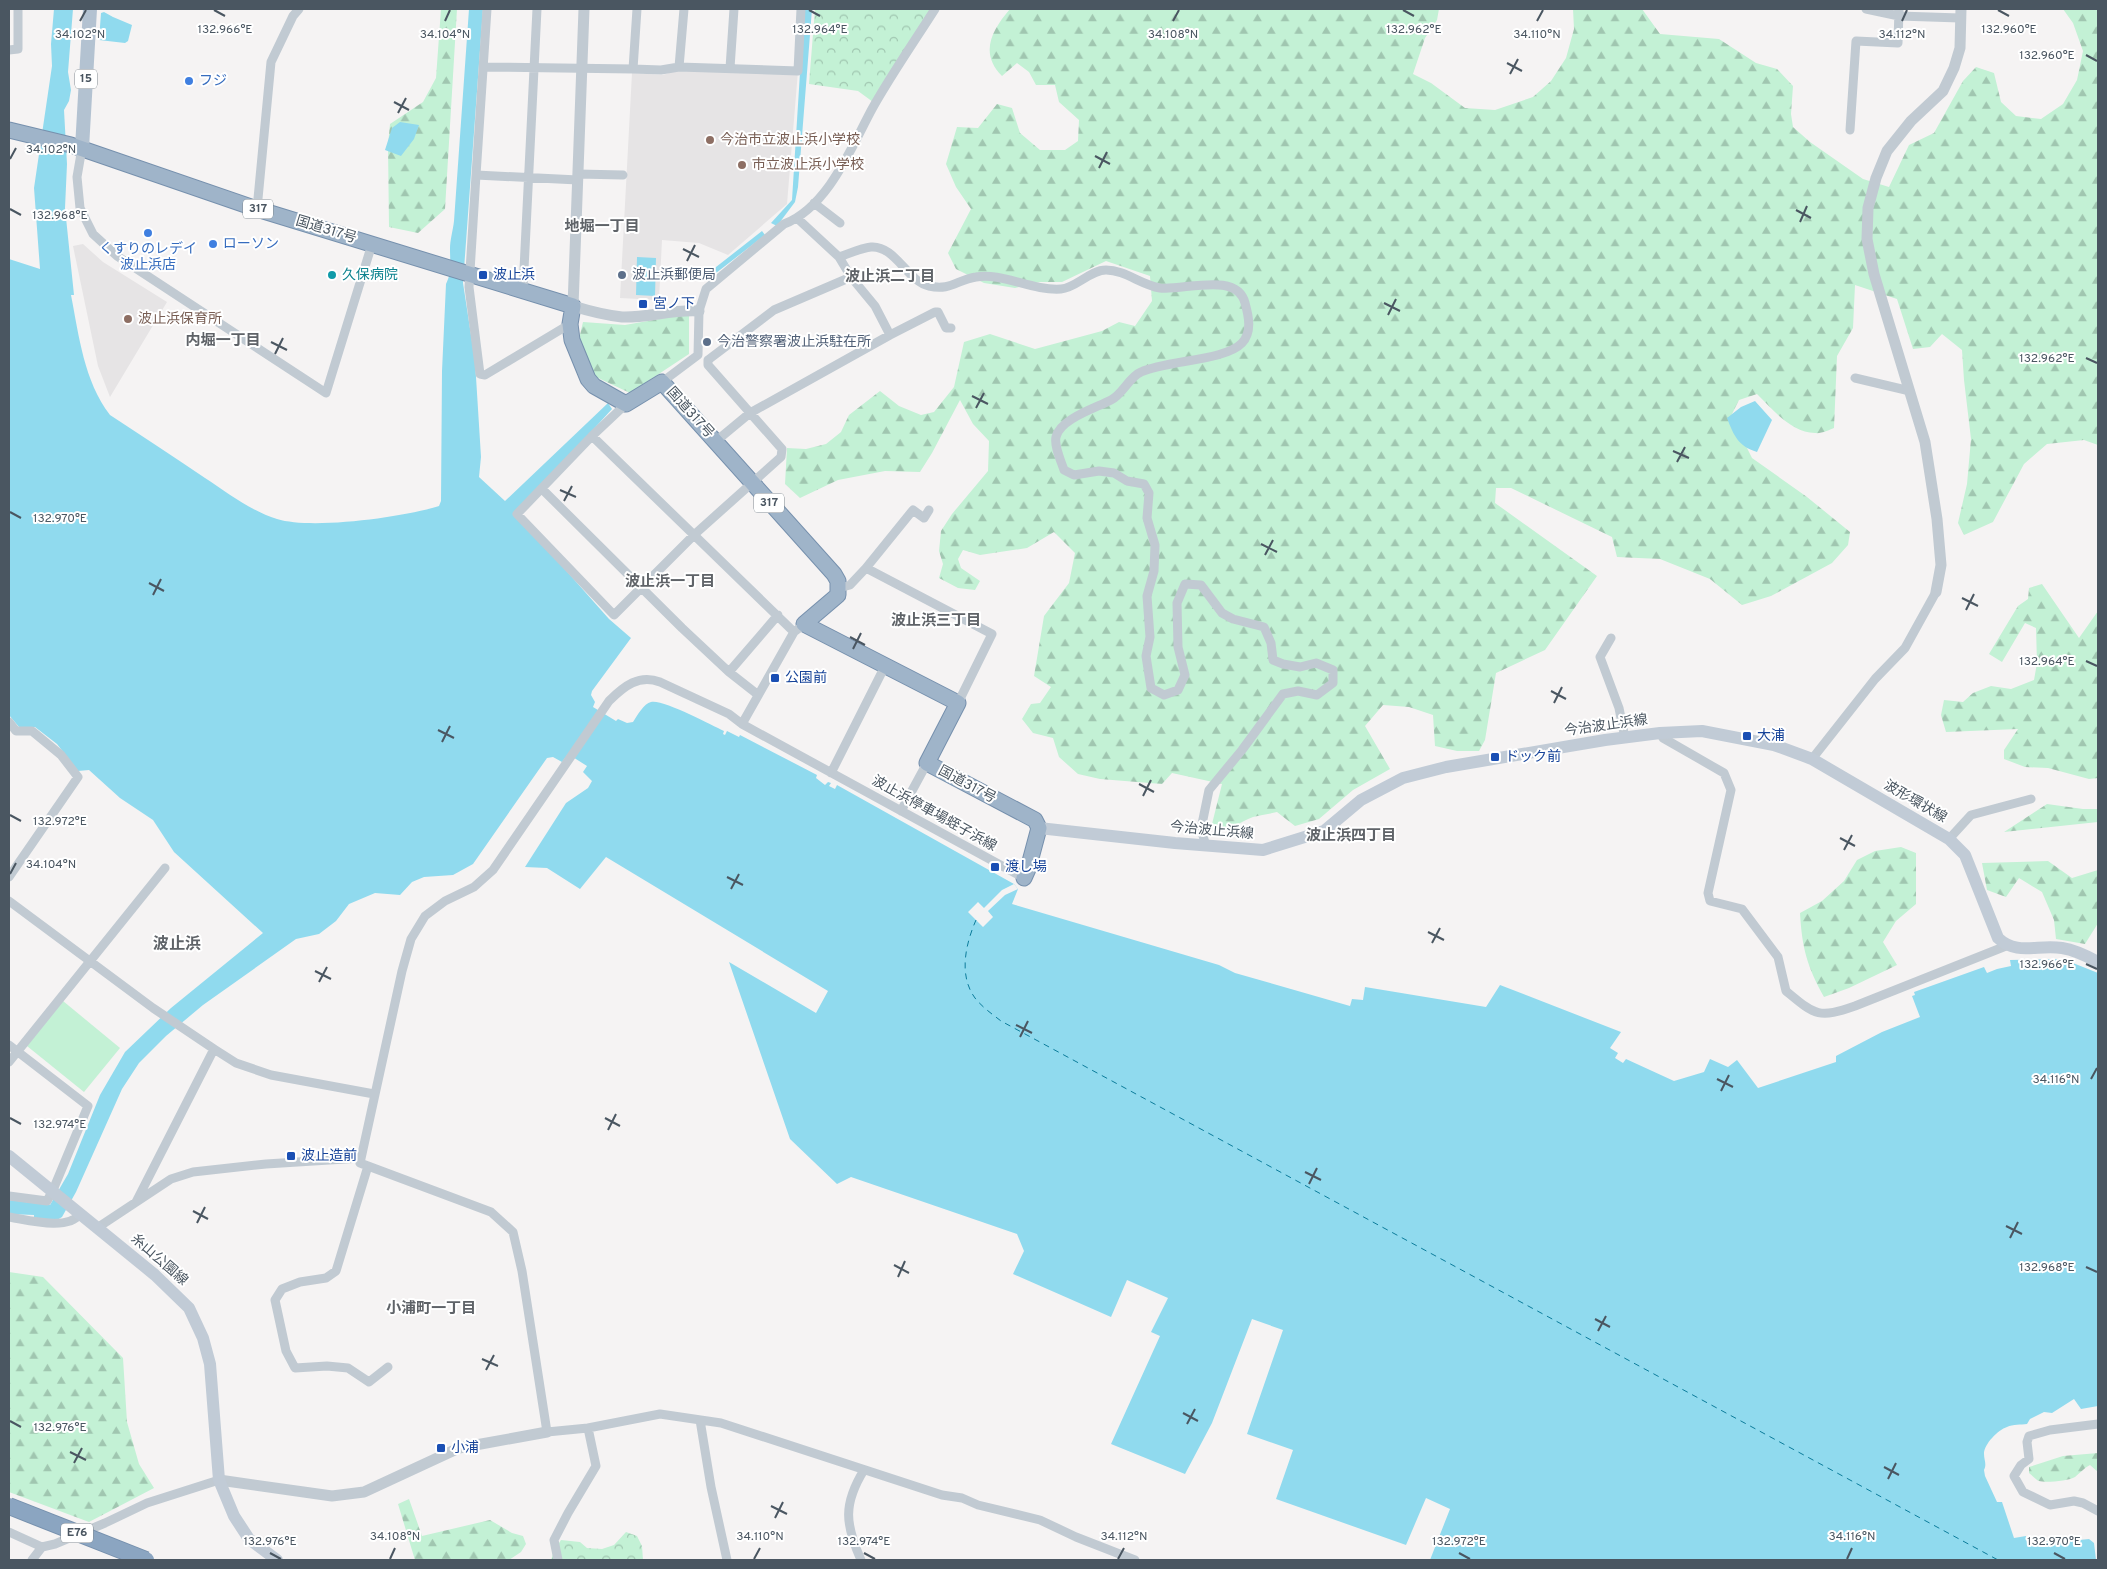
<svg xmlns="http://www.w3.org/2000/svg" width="2107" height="1569" font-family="Overpass,'Noto Sans JP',sans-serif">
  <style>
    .education { fill: #e6e4e5 }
    .forest { fill: url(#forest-firs) }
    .park { fill: url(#park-crowns) }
    .pitch { fill: #c3f1d5 }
    .water { fill: #90daee }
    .pier { fill: #f5f3f3 }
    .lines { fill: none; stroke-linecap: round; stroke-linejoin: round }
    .ferry { stroke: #0c7c9b; stroke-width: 1; stroke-dasharray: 6 5; stroke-linecap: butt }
    .trunk-casing { stroke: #7690ad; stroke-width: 17 }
    .minor { stroke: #c1cad2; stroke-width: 9 }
    .tertiary { stroke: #c1cad2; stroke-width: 11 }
    .secondary { stroke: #c1cbd6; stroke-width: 12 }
    .primary { stroke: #b3c2d1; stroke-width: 14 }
    .trunk { stroke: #9fb4c9; stroke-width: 15 }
    .motorway-bridge-casing { stroke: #7690ad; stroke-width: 18; stroke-linecap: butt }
    .motorway-bridge { stroke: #8ba5c1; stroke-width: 16 }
    .ticks { fill: none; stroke: #4a5661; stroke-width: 2 }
    .shop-dot { fill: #3f7fe0; stroke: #fff; stroke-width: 2 }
    .education-dot { fill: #8d6e63; stroke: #fff; stroke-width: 2 }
    .culture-dot { fill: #0f9aa8; stroke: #fff; stroke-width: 2 }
    .transit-dot { fill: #1a4fb4; stroke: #fff; stroke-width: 2 }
    .service-dot { fill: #5c6f8a; stroke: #fff; stroke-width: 2 }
    .labels { text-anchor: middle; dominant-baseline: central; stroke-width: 4; stroke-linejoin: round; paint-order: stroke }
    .shield { fill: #fff; stroke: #808990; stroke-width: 1 }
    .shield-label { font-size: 12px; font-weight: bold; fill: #4a5661 }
    .shop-label { font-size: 14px; fill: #366cbe; stroke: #fff; text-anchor: start }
    .education-label { font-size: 14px; fill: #785e54; stroke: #fff; text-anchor: start }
    .street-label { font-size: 14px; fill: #4a5661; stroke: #fff }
    .culture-label { font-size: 14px; fill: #0d838f; stroke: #fff; text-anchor: start }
    .transit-label { font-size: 14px; fill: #164399; stroke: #fff; text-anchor: start }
    .service-label { font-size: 14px; fill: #4e5e75; stroke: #fff; text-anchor: start }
    .neighbourhood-label { font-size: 15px; font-weight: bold; fill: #5f6368; stroke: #fff }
    .quarter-label { font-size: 16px; font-weight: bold; fill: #5f6368; stroke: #fff }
    .ticks-label { font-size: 12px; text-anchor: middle; fill: #4a5661; stroke: #fff; stroke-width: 4; stroke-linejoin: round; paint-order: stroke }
  </style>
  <defs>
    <pattern id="forest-firs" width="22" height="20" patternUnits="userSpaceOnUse" patternTransform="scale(1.25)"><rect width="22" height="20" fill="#c3f1d5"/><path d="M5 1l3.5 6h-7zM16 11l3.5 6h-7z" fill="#a0c6b0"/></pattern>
    <pattern id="park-crowns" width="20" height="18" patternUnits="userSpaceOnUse" patternTransform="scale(1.25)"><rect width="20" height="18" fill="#c3f1d5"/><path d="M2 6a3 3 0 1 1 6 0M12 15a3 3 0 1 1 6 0" fill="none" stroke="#a0c6b0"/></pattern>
  </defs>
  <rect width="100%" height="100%" fill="#f5f3f3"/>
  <path class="education" d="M683 68 798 71 787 204 728 255 699 243 662 240 659 300 620 298 632 73 663 75Z
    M83 244 103 262 167 302 110 397 98 366 73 246Z"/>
  <path class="forest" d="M441 9H457L445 209 418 233 389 227 388 145 390 124 423 102 436 78Z
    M1010 9H1439L1437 20 1425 38 1413 74 1431 83 1465 108 1495 110 1533 97 1551 81 1566 58 1574 29 1573 9H1642L1660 34 1719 39 1756 63 1777 69 1793 86 1791 114 1793 127 1810 142 1863 179 1889 187 1909 145 1934 133 1963 81 1976 67 1994 73 2001 102 2016 116 2041 119 2063 104 2077 80 2083 51 2073 23 2063 9H2098V445L2084 440 2047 444 2024 464 1993 522 1964 535 1958 523 1967 484 1971 439 1964 380 1962 350 1942 334 1930 347 1913 349 1897 299 1855 285 1853 328 1837 356 1834 428C1829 430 1821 434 1815 433 1791 432 1773 410 1757 394L1739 400 1731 416 1752 458 1807 497 1850 532 1848 545 1832 563 1771 596 1742 605 1710 579 1660 559 1617 557 1612 537 1511 488H1496L1495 503 1597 576 1545 650 1496 673 1485 740 1479 751H1457L1435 746 1433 715 1409 707 1383 705 1365 726 1390 769 1353 790 1319 819 1295 826 1277 812C1269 814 1261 815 1253 817 1236 823 1232 833 1211 828L1222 784 1172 773 1162 784 1100 779 1078 774 1059 757 1053 738 1033 733 1022 719 1031 704 1040 703 1051 687 1034 676 1044 616 1069 583 1075 553 1054 532 1027 548 980 555 963 550 958 559 961 568 980 581 975 590 958 588 939 578 943 564 939 551 941 531 952 514 988 471 989 441 973 424 960 400 932 453 920 472 885 471 838 480 800 498 785 484 787 448 806 449 826 444 841 432 849 415 880 391 899 406 921 415 934 412 954 387 964 342 990 334 1035 349 1102 331 1119 322 1135 326 1152 301 1150 276 1106 261 1062 282H1040L1015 288 984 283 956 269 948 253 971 209 956 187 946 164 957 127 978 128 997 104 1012 108 1020 133 1040 150H1065L1078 141 1079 120 1059 102 1055 85H1036L1029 72 1017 63 1002 76C979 53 992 30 1010 9Z
    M676 316H689V354L630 393 594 376 579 339 583 322 625 325Z
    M2042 584 2079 638 2098 611V778L2089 779 2048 768 2025 767 2004 759V750L2018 729 1946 732 1941 715 1944 700 1963 702 1973 693 1991 686 2011 689 2034 680 2037 663 2036 628 2025 623 2002 662 1989 654 2018 606 2028 599 2029 588Z
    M2047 804 2083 809H2098V822L2004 832Z
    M1901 847 1916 853V904L1896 921 1883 942 1897 965 1849 988 1824 997C1807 966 1802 948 1800 913L1822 901 1844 881 1857 860 1875 851Z
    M2048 861 2072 878 2098 870V923L2085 944 2056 939 2054 920 2042 892 2019 878 2006 897 1987 890 1982 863Z
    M9 1272 43 1277 123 1358 127 1422 139 1464 154 1488 89 1522 9 1492Z
    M2098 1453V1472L2090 1465C2084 1468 2080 1473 2075 1477 2069 1481 2045 1483 2039 1481 2036 1480 2032 1475 2029 1473V1467L2063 1456Z
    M409 1499 422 1536 490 1520 512 1533 523 1536 526 1544 521 1552 509 1560H415L398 1504Z"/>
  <path class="park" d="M815 9H932L873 102 858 91 809 84Z
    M626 1532 637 1536 642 1546 643 1560H551L554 1551 561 1540 580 1542 587 1548 602 1549 614 1545Z"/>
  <path class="pitch" d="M63 1001 120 1048 84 1092 27 1046Z"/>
  <path class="water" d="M54 9H73L68 72 71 90 69 101 64 110 67 164 65 208 74 295H71C79 336 84 381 110 415 142 436 174 457 205 478 228 493 251 511 277 519 312 530 404 517 439 506L441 501 442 371 446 284C452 272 450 262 450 249 450 240 453 230 454 221L469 9H483L463 283 475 361 481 457 479 477 505 501 608 403 612 409 516 514 609 619 631 638 592 691 591 695 595 702 593 707 616 721 618 719 627 723 633 722C637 716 644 703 651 702 663 699 711 725 724 731L723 734 725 735 727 731 739 737 740 735 817 775 816 778 825 785 828 782 831 783 829 786 835 789 837 785 1014 884 1018 889 1012 904 1219 965 1235 973 1350 1006 1352 999 1363 1000 1365 987 1486 1007 1500 985 1621 1032 1610 1048 1618 1053 1615 1058 1623 1063 1626 1059 1674 1081 1704 1072 1710 1059 1728 1067 1737 1060 1758 1088 1836 1062V1056L1882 1032 1920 1017 1912 996 1915 995 1914 992 1984 967 1987 973 1997 969 2011 966 2010 960 2063 959 2098 973V1406L2081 1409 2074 1399 2052 1413 2044 1412 2030 1419 2027 1424C2021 1425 2013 1424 2007 1427 1998 1430 1984 1444 1984 1454 1984 1460 1987 1464 1984 1470L1985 1476 1997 1502H2002L2014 1538 2026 1536 2027 1544 2078 1537 2079 1540 2089 1539 2094 1543 2096 1560H1430L1450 1509 1426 1498 1406 1545 1276 1499 1293 1450 1247 1434 1283 1330 1252 1319 1212 1423 1185 1474 1111 1444 1160 1336 1151 1332 1168 1298 1127 1280 1111 1317 1013 1274 1024 1251 1017 1234 851 1177 837 1184 790 1139 729 962 816 1013 828 991 606 857 580 889 547 868 525 867 566 803 588 788 592 781 583 772 587 766 568 754 562 762 553 757 547 758 473 864 453 875 424 877 412 882 400 895 375 893 349 904 336 921 319 934 296 939 203 1005 166 1036 139 1063 122 1089 76 1192 62 1217 57 1220 34 1219V1215L9 1214V1200L50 1205 68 1174 100 1095 125 1052 171 1008 263 933 174 852 153 820 120 798 89 770 78 771 57 744 35 727H19L9 715V259L40 269 34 188 52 66 51 44Z
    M804 9H812L798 187 795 202 777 226 771 223 792 200Z
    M104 12 113 17 132 25 128 41 125 43 99 40 101 13Z
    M400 122 419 125 414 139 401 156 385 150 392 128Z
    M762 231 765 235 707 280 702 278Z
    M637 257 656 258 655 296 636 295Z
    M1755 401 1772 420 1757 452C1738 446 1734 436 1727 418L1741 407Z"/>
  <path class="pier" d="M1014 884 1018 889 1005 895 988 911 993 917 983 927 968 912 978 902 984 908 1002 890Z"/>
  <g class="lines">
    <path class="ferry" d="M976 920C966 943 958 975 975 998 982 1007 992 1014 1001 1021L1998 1560"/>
    <defs>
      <path id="trunk" d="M9 130 71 145 257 209 573 306 570 324 572 340 588 379 594 386 626 404 662 382 834 574 838 581V595L804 624 958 703 927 763 1035 820 1039 828 1028 869 1024 878"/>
    </defs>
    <use href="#trunk" class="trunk-casing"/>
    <path class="minor" d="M487 9 476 175 578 180
      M684 9 679 67 798 71 801 9
      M1866 9 1899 16 1960 18
      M9 50 18 49V9
      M484 67 633 69 637 9
      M730 68 734 9
      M633 69 661 70 679 67
      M1850 130 1856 41 1898 43 1899 9
      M82 148 77 177 80 208 93 234 117 256 326 393 372 244
      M578 174 623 175
      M476 175 469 287 480 374 485 375 570 324
      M814 203 840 223
      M257 209 271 62 293 16 299 9
      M798 219 839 257 851 277 875 306 890 335
      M839 257C849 254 860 248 871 247 895 245 908 282 929 286 950 291 957 280 976 277 1001 272 1032 291 1061 289 1076 288 1090 270 1106 270 1125 270 1141 285 1160 288 1183 291 1237 271 1245 303 1249 317 1252 332 1242 343 1225 361 1167 360 1141 372 1129 377 1123 394 1111 400 1096 408 1060 419 1056 437 1054 446 1061 461 1064 470L1074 475 1099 471 1114 473 1127 481 1144 484 1149 493 1147 518 1155 545 1154 571 1147 596 1150 637 1146 656 1151 688 1164 695 1178 690 1185 675 1178 647 1177 603 1185 584 1201 585 1222 613 1233 619 1264 627 1271 643 1273 660 1283 664 1300 667 1316 663 1333 670V683L1317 695 1298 691 1283 694 1242 750 1209 790 1201 829 1206 846
      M523 289 537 9
      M708 360 774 310 851 277
      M1855 378 1910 391
      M662 382 698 355 699 311 706 289 784 224C828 207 851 148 872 109 891 75 914 42 935 9
      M626 404 592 436 517 514 614 615 695 534 781 457 782 449 708 365V360
      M592 436 794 632
      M715 442 750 413 890 335 935 312H938L946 328H951
      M542 489 682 628 729 672 757 694
      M866 568 913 510 924 518 929 510
      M839 588 850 585 866 568 992 634 958 703
      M1611 638 1600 657 1619 708 1625 738
      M729 672 778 615
      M9 722 16 731H32L61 755 78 777 9 877
      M742 724 794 632 798 629
      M1660 733 1663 738 1724 773 1731 790 1708 893 1710 901 1742 909 1778 957 1786 991C1815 1015 1818 1019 1855 1006L2006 946
      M1812 759 1875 679 1905 648 1936 592
      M831 773 885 666
      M901 811 927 763
      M1949 839 1971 815 2031 799
      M1024 878 742 724 729 714 660 682C639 674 624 686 609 701L493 870 474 887 445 901 425 916 411 939 402 971 360 1163 491 1212 513 1232 522 1271 547 1432 588 1428 660 1414 721 1423 942 1495 962 1498 978 1505 1040 1520 1076 1537 1135 1560
      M9 901 153 1008 214 1049 136 1202
      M9 1045 88 1106 53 1190 47 1201 9 1196
      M214 1049 236 1063 271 1075 374 1094
      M9 1062 165 868
      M368 1166 336 1271 326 1278 300 1282 282 1289 275 1300 286 1351 295 1368 327 1366 348 1368 369 1382 388 1367
      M9 1217C28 1220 68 1231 80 1214
      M97 1228 171 1179 193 1172 266 1164 361 1158
      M700 1420 711 1487 727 1560
      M2098 1424 2050 1430 2029 1436 2027 1442 2029 1459 2021 1465 2014 1476 2023 1492 2050 1505 2074 1501 2083 1503 2098 1511
      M9 1532 42 1547
      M32 1560 42 1547 55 1544 105 1523 147 1503 219 1480
      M558 1560 554 1540 568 1513 596 1466 588 1428
      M861 1560C845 1524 843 1504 864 1470"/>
    <path class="tertiary" d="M584 9 573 306C589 311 605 315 622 317 647 318 673 309 699 311
      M1936 592 1941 565 1937 519 1925 442 1874 274 1867 239 1868 208 1876 178 1887 151 1911 121 1943 91 1954 68 1960 48 1961 9
      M219 1480 332 1496 364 1492 459 1448 547 1432"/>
    <path class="secondary" d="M1039 828 1175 843 1263 850 1324 831 1361 800 1403 778 1446 767 1605 740 1660 733 1702 731 1774 745 1812 759 1949 839 1965 855 1998 938C2017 956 2038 944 2062 948 2075 950 2087 956 2098 962
      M9 1156 155 1275 189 1308 203 1338 210 1364 219 1480 234 1516 249 1539 277 1560"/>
    <path class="primary" d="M82 148 90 9"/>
    <use href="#trunk" class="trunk"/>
    <defs>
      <path id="motorway-bridge" d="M9 1506 146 1560"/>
    </defs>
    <use href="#motorway-bridge" class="motorway-bridge-casing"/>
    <use href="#motorway-bridge" class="motorway-bridge"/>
  </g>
  <path class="ticks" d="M214 10 225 16M809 10 820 16M1403 10 1414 16M1998 10 2009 16M80 21 86 10M445 21 450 10M1173 21 1179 10M1537 21 1543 10M1902 21 1907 10M2086 55 2097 61M1507 63 1522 71M1510 74 1518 59M394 102 409 110M398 113 406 98M1095 156 1110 164M10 159 16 148M1099 168 1107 152M10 209 21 215M1796 210 1811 218M1800 222 1807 206M683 249 699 257M687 261 695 245M1384 303 1400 311M1388 315 1396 299M271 342 287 350M275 354 283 338M2086 358 2097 363M972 396 988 404M976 408 984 393M1673 451 1689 458M1677 462 1685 447M560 490 576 497M564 501 572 486M10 512 21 518M1261 544 1277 552M1265 555 1273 540M149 583 164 591M153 595 161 579M1962 598 1978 606M1966 610 1974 594M850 637 865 645M853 649 861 633M2086 661 2097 666M1551 691 1566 699M1554 703 1562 687M438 730 454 738M442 742 450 726M1139 784 1154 792M1143 796 1151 780M10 815 21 821M1840 838 1855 846M1844 850 1852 835M10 874 16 863M727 877 743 885M731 889 739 874M1428 932 1444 940M1432 943 1440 928M2086 964 2097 969M315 971 331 979M319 982 327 967M1016 1025 1032 1033M1020 1037 1028 1021M1717 1079 1733 1087M2091 1079 2097 1068M1721 1091 1729 1075M10 1118 21 1124M605 1118 620 1126M608 1130 616 1114M1305 1172 1321 1180M1309 1184 1317 1168M193 1211 208 1219M197 1223 205 1207M2006 1226 2022 1234M2010 1238 2018 1222M894 1265 909 1273M2086 1267 2097 1272M898 1277 905 1261M1595 1319 1610 1327M1598 1331 1606 1316M482 1359 498 1366M486 1370 494 1355M1183 1413 1198 1421M10 1421 21 1427M1187 1424 1195 1409M70 1452 86 1460M74 1463 82 1448M1884 1467 1899 1475M1888 1479 1896 1463M771 1506 787 1514M775 1518 783 1502M270 1553 281 1559M864 1553 875 1559M1459 1553 1470 1559M2054 1553 2065 1559M390 1559 395 1548M754 1559 760 1548M1118 1559 1124 1548M1847 1559 1852 1548"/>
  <g class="shop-dot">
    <circle cx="189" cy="81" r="5"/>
    <circle cx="148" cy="233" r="5"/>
    <circle cx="213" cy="244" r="5"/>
  </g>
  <g class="education-dot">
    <circle cx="710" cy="140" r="5"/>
    <circle cx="742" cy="165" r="5"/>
    <circle cx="128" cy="319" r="5"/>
  </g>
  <circle class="culture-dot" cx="332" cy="275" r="5"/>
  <g class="transit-dot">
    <rect x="478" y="270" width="10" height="10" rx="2.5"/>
    <rect x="638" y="299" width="10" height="10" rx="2.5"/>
    <rect x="770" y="673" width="10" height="10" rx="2.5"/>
    <rect x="1742" y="731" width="10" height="10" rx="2.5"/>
    <rect x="1490" y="752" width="10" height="10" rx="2.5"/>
    <rect x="990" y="862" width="10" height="10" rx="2.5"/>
    <rect x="286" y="1151" width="10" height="10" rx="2.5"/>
    <rect x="436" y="1443" width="10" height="10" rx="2.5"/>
  </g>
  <g class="service-dot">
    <circle cx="622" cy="275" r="5"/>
    <circle cx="707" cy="342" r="5"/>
  </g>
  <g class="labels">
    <g class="shield">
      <rect x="75" y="69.5" width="22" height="19" rx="4"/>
      <rect x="243" y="199.5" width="30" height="19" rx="4"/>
      <rect x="754" y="493.5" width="30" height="19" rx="4"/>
      <rect x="61" y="1523.5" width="32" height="19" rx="4"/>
    </g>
    <g class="shield-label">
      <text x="86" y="79">15</text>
      <text x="258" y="209">317</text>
      <text x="769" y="503">317</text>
      <text x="77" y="1533">E76</text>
    </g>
    <g class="shop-label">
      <text x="199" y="81">フジ</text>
      <text x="223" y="244">ローソン</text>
      <text x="148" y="249" text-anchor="middle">くすりのレデイ<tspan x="148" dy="16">波止浜店</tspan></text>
    </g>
    <g class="education-label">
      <text x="720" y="140">今治市立波止浜小学校</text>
      <text x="752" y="165">市立波止浜小学校</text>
      <text x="138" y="319">波止浜保育所</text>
    </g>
    <g class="street-label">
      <text transform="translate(326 230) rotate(17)">国道317号</text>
      <text transform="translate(690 413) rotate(48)">国道317号</text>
      <text transform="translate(1606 726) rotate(-8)">今治波止浜線</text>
      <text transform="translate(967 785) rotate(28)">国道317号</text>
      <text transform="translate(1915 802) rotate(30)">波形環状線</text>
      <text transform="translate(934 814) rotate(29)">波止浜停車場蛭子浜線</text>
      <text transform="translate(1212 831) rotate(5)">今治波止浜線</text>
      <text transform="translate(159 1260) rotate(41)">糸山公園線</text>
    </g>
    <g class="culture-label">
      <text x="342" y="275">久保病院</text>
    </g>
    <g class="transit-label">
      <text x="493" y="275">波止浜</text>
      <text x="653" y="304">宮ノ下</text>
      <text x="785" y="678">公園前</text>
      <text x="1757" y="736">大浦</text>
      <text x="1505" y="757">ドック前</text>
      <text x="1005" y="867">渡し場</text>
      <text x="301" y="1156">波止造前</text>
      <text x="451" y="1448">小浦</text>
    </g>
    <g class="service-label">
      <text x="632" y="275">波止浜郵便局</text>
      <text x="717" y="342">今治警察署波止浜駐在所</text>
    </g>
    <g class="neighbourhood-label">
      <text x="602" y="227">地堀一丁目</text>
      <text x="890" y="277">波止浜二丁目</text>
      <text x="223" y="341">内堀一丁目</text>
      <text x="670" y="582">波止浜一丁目</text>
      <text x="936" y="621">波止浜三丁目</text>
      <text x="1351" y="836">波止浜四丁目</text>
      <text x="431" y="1309">小浦町一丁目</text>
    </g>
    <g class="quarter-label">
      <text x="177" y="945">波止浜</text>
    </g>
  </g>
  <g class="ticks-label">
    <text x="2009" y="33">132.960°E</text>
    <text x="225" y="33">132.966°E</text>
    <text x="820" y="33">132.964°E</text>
    <text x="1414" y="33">132.962°E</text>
    <text x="80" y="38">34.102°N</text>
    <text x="445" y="38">34.104°N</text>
    <text x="1173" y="38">34.108°N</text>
    <text x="1537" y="38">34.110°N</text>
    <text x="1902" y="38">34.112°N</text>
    <text x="2047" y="59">132.960°E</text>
    <text x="51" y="153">34.102°N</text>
    <text x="60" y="219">132.968°E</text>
    <text x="2047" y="362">132.962°E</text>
    <text x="60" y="522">132.970°E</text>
    <text x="2047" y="665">132.964°E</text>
    <text x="60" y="825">132.972°E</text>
    <text x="51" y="868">34.104°N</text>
    <text x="2047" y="968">132.966°E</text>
    <text x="2056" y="1083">34.116°N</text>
    <text x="60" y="1128">132.974°E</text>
    <text x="2047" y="1271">132.968°E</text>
    <text x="60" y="1431">132.976°E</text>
    <text x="395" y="1540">34.108°N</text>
    <text x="760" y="1540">34.110°N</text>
    <text x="1124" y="1540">34.112°N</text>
    <text x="1852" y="1540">34.116°N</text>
    <text x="270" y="1545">132.976°E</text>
    <text x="864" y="1545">132.974°E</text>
    <text x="1459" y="1545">132.972°E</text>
    <text x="2054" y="1545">132.970°E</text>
  </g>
  <rect width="2107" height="1569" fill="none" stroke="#4a5661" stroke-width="20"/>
</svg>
